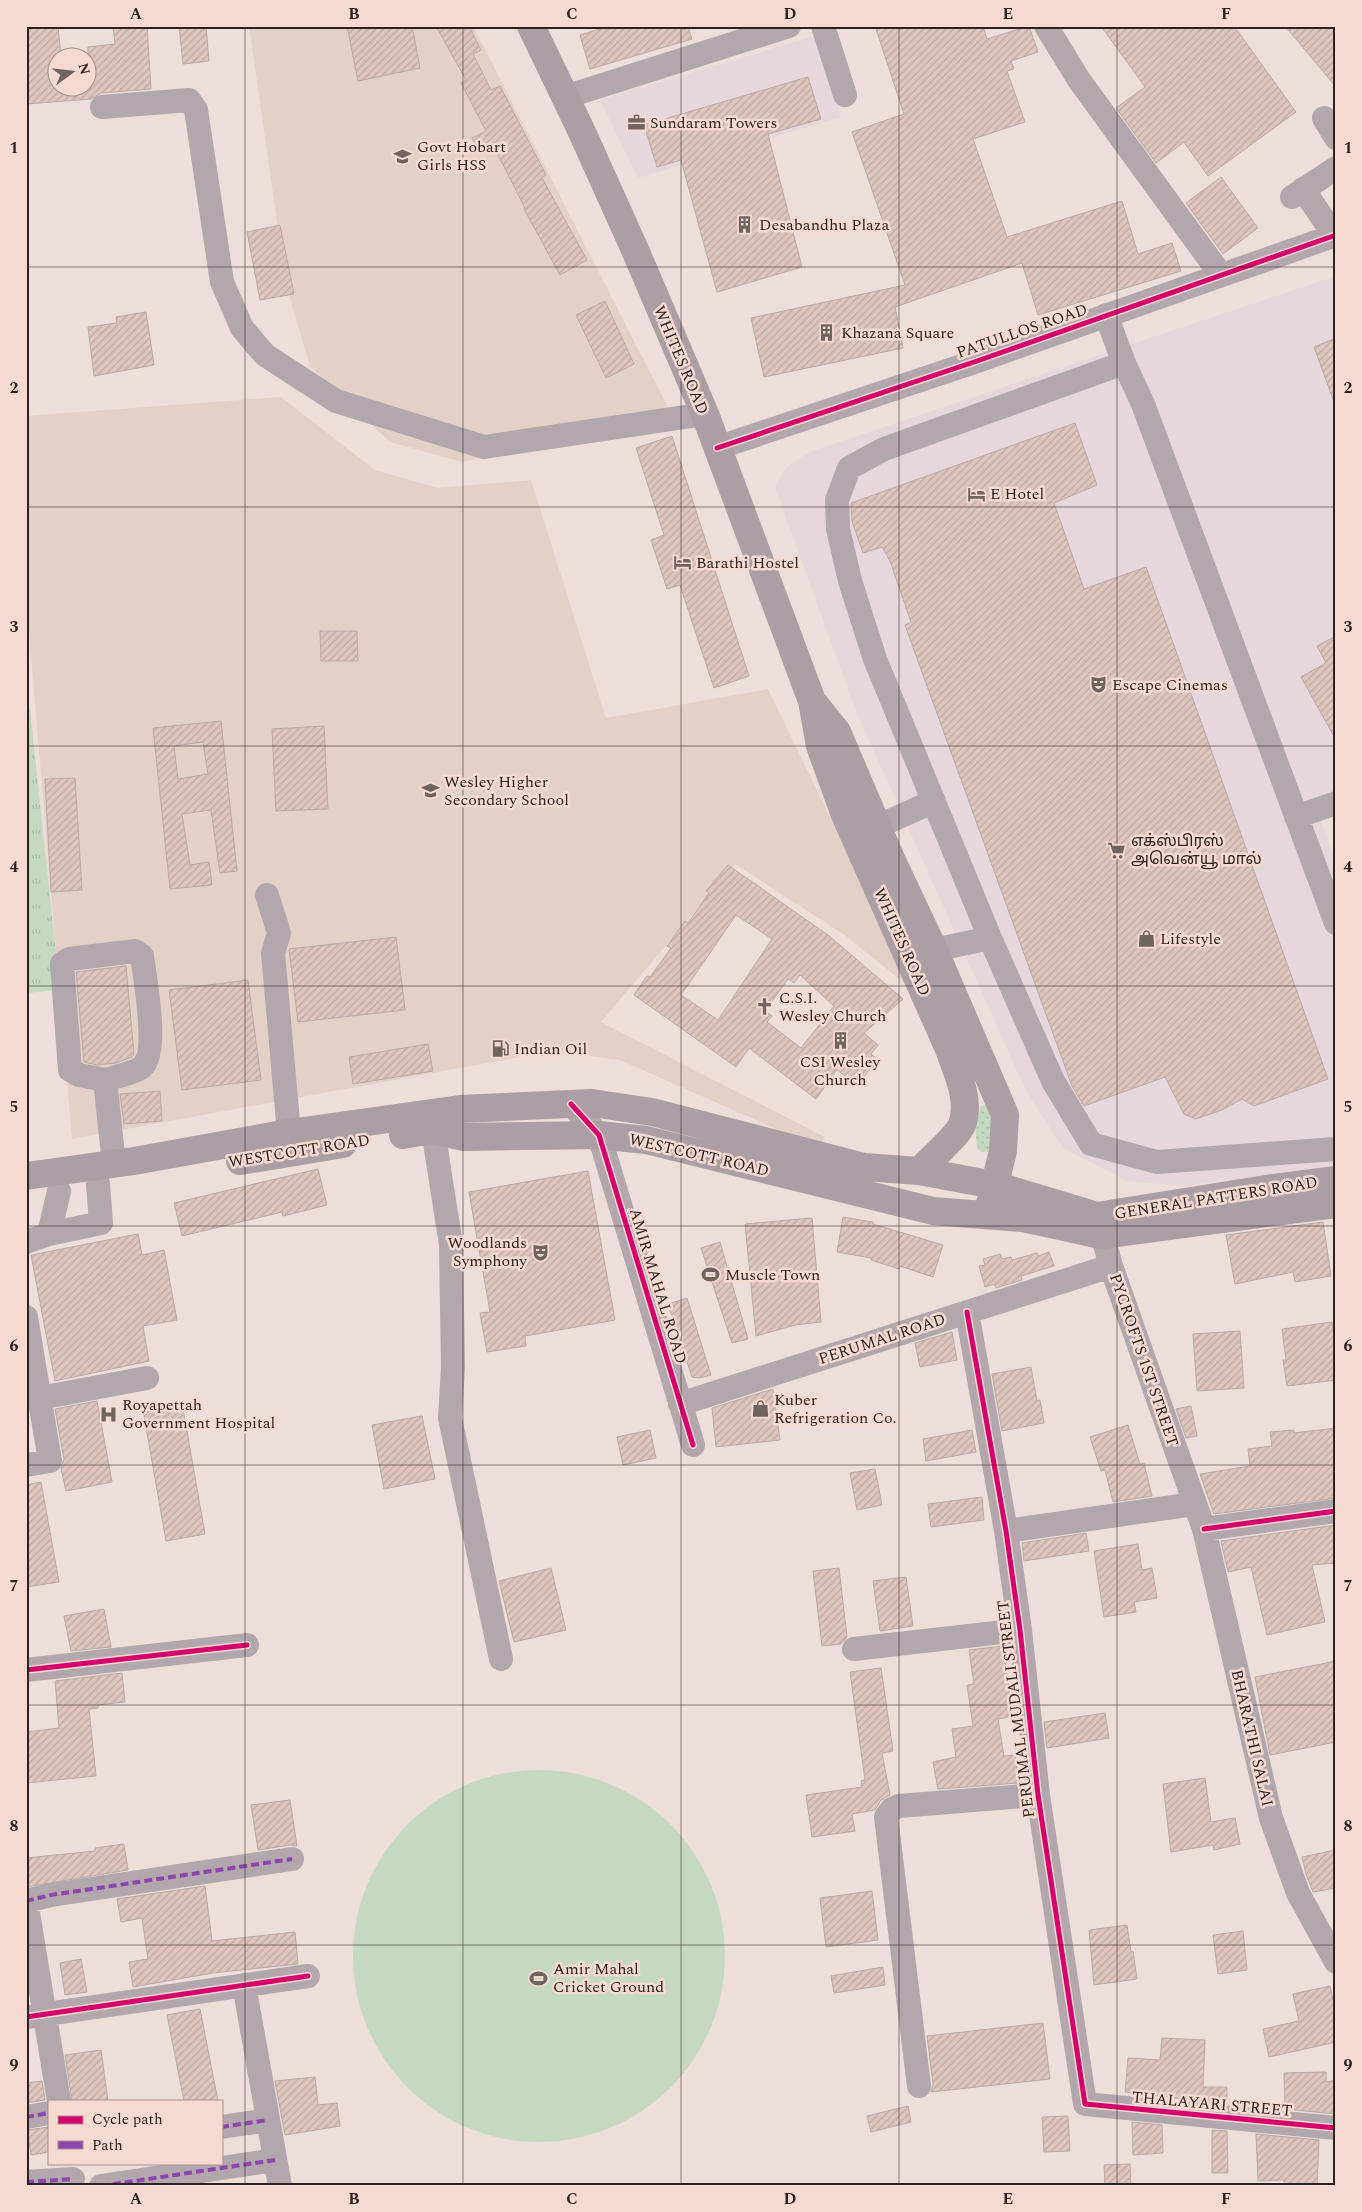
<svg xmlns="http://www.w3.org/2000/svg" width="1362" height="2212" font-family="Spectral,'Noto Sans Tamil',serif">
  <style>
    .commercial { fill: #e8d6dd }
    .education { fill: #e3d1c7 }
    .grass { fill: url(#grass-dots) }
    .park { fill: url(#park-tufts) }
    .pitch { fill: #c5d9c0 }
    .building { fill: url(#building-hatch); stroke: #b6aaa6; fill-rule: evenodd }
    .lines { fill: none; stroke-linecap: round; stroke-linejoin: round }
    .minor { stroke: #b2a7ad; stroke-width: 24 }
    .major { stroke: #ac9ea5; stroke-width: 28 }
    .quiet { stroke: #8e44ad; stroke-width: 4; stroke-dasharray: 8 4; stroke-linecap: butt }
    .cycleway-casing { stroke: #f6dad1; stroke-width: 8 }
    .cycleway { stroke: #d6006c; stroke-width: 5 }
    .grid { fill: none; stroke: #2c221f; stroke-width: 1; stroke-opacity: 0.55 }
    .labels { text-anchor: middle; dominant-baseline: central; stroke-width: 5; stroke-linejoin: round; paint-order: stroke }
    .poi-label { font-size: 16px; fill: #2c221f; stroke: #f6dad1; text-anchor: start }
    .street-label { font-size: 16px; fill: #2c221f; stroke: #f6dad1 }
    .neatline { fill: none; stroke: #2c221f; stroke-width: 2 }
    .grid-label { font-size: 16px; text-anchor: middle; font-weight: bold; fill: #2c221f }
  </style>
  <defs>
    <pattern id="grass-dots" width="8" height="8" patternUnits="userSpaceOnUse" patternTransform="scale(1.25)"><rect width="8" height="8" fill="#c5d9c0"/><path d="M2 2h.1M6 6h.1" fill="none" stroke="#a9baa5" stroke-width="1.8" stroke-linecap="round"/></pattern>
    <pattern id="park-tufts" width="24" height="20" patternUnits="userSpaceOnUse" patternTransform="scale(1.25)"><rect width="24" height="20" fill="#c5d9c0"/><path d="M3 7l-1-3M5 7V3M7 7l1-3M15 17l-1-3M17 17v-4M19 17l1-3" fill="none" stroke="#a9baa5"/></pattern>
    <pattern id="building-hatch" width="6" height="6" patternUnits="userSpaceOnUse" patternTransform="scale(1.25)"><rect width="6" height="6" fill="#dec5bd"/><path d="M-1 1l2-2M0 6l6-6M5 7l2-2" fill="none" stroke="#bfa9a2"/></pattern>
  </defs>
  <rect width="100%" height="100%" fill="#eeded9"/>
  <path class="commercial" d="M817 35 841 117 638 178 600 100Z
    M1336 276V806L1318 813 1336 862V1167L1183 1186 1127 1181 1063 1148 1026 1091 855 709 775 487 786 468 809 452Z"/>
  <path class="education" d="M249 26H473L673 417 462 462 390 442 310 366 286 285Z
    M281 397 375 470 438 488 531 480 606 718 768 689 914 991 846 936 735 864 601 1022 825 1137 817 1147 620 1060 553 1051 72 1139 26 597V416Z"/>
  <path class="grass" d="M985 1105 1003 1139 994 1151 980 1152C973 1142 976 1116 981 1106Z"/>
  <path class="park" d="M26 709H30L60 990 26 993Z"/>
  <path class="pitch" d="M353 1956a186 186 0 1 1 372 0a186 186 0 1 1-372 0Z"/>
  <path class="building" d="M26 26H58L61 58H58V88H88V47L115 44 113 26H147L151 89 101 93 91 99 26 104Z
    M179 26H206L209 61 183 64Z
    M347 26H412L420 68 358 81Z
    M436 26H469L481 50 473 54 491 90 500 86 546 175 542 178 587 260 560 275 524 209 525 208 494 147 480 154 472 138 486 131 461 83 466 80Z
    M610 26H688L692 39 590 69 580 35Z
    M875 26H983L987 39 1029 26 1038 52 1011 61 1014 69 1007 71 1025 122 973 139 1007 237 1122 201 1138 254 1172 243 1181 271 1038 315 1022 263 895 307 903 348 764 377 751 318 905 285 852 132 904 114Z
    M1101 26H1234L1296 112 1208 176 1184 142 1156 163 1116 108 1145 87Z
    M1285 26H1336V87Z
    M808 77 821 119 768 134 802 267 717 292 681 160 657 167 644 125Z
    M1221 177 1258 228 1223 254 1186 203Z
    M280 225 294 294 260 300 247 232Z
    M605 301 634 364 606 378 576 315Z
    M146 312 154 365 94 376 88 327 117 323 116 317Z
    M1336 338V402H1334L1314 347Z
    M1075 423 1097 485 1054 503 1084 589 1146 567 1328 1079 1254 1106 1242 1099 1222 1110 1196 1119 1184 1114 1165 1077 1084 1106 1072 1086 905 625 911 622 890 561 882 547 863 553 852 521 851 503Z
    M672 436 749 676 714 688 680 585 667 589 651 540 664 535 636 448Z
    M320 631H357L358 661H321Z
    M1336 636V740L1301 677 1326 663 1317 646Z
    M221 721 237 871 220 873 211 810 182 814 190 865 209 862 212 885 170 889 153 728ZM203 742 208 774 178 779 174 746Z
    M324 726 328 809 276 811 272 729Z
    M75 778 82 890 51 892 45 779Z
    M728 865 828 935 903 999 864 1033 878 1045 871 1054 878 1059 863 1078 856 1072 850 1080 837 1070 816 1099 749 1048 736 1067 634 995 647 976 650 977 671 948 667 946 685 921 688 923 709 893 706 891ZM736 915 772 939 718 1020 681 995ZM800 975 834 1006 801 1048 767 1022 772 1016 765 1011 788 979 794 983Z
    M396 937 405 1010 298 1022 289 949Z
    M126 966 134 1054 132 1057 116 1063 97 1065 84 1062 76 972Z
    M248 980 261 1080 182 1090 169 990Z
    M428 1044 433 1071 353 1084 349 1057Z
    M160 1091 162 1121 124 1124 120 1094Z
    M318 1169 327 1205 283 1216 282 1212 182 1236 174 1203Z
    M588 1171 615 1320 525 1336 526 1346 487 1352 480 1313 490 1312 469 1192Z
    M843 1217 873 1222V1224L943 1245 933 1277 900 1266 899 1269 871 1260V1258L837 1252Z
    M812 1218 821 1322 795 1325 756 1336 745 1224Z
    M1323 1222 1331 1276 1295 1282 1293 1272 1235 1284 1226 1235Z
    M138 1234 142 1255 164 1250 177 1320 143 1326 149 1361 55 1381 31 1255Z
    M720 1242 748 1339 732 1343 701 1248Z
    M1049 1252 1054 1266 1021 1276 1022 1280 996 1288 994 1284 985 1287 979 1266 985 1265 983 1259 1000 1254 1002 1259 1011 1257 1012 1260 1037 1253 1038 1256Z
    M687 1298 711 1375 699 1378 692 1377 668 1304Z
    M1332 1322 1336 1348V1380L1287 1386 1283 1360H1286L1282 1329Z
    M1240 1331 1244 1388 1197 1391 1193 1334Z
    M952 1332 957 1360 920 1367 915 1343Z
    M1031 1367 1037 1401 1040 1400 1044 1423 1002 1431 992 1374Z
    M773 1389 780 1440 716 1447 712 1408Z
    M97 1401 112 1482 66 1491 61 1468 64 1459 55 1409Z
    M182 1403 205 1534 166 1541 143 1410Z
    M1191 1406 1197 1436 1186 1438 1176 1409Z
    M422 1416 435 1479 384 1489 372 1425Z
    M1128 1425 1140 1464 1144 1463 1152 1496 1113 1502 1105 1470 1101 1471 1090 1437Z
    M1336 1428V1498L1214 1514 1200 1474 1250 1466 1248 1449 1272 1446 1270 1432 1294 1430V1433Z
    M650 1430 656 1458 623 1465 617 1437Z
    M972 1430 976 1452 926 1461 923 1439Z
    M875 1469 882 1505 857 1510 850 1473Z
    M41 1482 59 1582 26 1587V1485Z
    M982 1497 984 1520 931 1527 928 1504Z
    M1336 1525V1563L1312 1565 1325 1622 1267 1635 1251 1567 1228 1572 1221 1541Z
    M1086 1533 1089 1551 1024 1561 1022 1543Z
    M1138 1544 1142 1570 1152 1568 1157 1598 1134 1602 1136 1612 1104 1617 1094 1551Z
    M551 1568 566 1630 514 1642 499 1581Z
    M839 1568 847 1637 841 1644 822 1646 813 1571Z
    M906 1577 913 1626 880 1631 873 1581Z
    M104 1609 111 1647 71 1651 64 1616Z
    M1003 1646 1013 1716 998 1719 1004 1756 1015 1755 1019 1783 938 1789 933 1762 956 1757 952 1729 973 1726 967 1685 974 1684 969 1650Z
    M1336 1661V1742L1270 1755 1255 1677Z
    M881 1668 893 1751 882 1753 890 1795 881 1800 875 1810 852 1814 855 1831 812 1837 806 1795 862 1787 861 1781 865 1780 850 1672Z
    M122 1673 125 1702 98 1705V1708L89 1709 96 1776 26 1783V1732L59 1728 55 1681Z
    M1105 1713 1109 1738 1047 1748 1044 1722Z
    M1205 1778 1211 1822 1235 1818 1240 1844 1214 1850 1213 1845 1171 1852 1163 1784Z
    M290 1800 297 1846 290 1845 258 1850 251 1805Z
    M124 1844 128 1870 26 1887V1858L95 1851V1848Z
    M1336 1850V1888L1313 1892 1306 1874 1302 1857Z
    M205 1886 212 1941 295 1932 298 1964 213 1973 133 1987 129 1962 148 1959 142 1918 121 1922 117 1899Z
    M872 1891 878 1940 826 1947 820 1898Z
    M1127 1925 1131 1952 1133 1951 1137 1979 1094 1985 1089 1930Z
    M1243 1931 1247 1970 1218 1974 1213 1935Z
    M81 1959 87 1992 65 1995 60 1963Z
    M883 1967 885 1985 834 1993 831 1976Z
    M1330 1986 1336 2014V2042L1269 2057 1263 2029 1299 2021 1293 1994Z
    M200 2009 218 2101H184L167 2015Z
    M1043 2023 1050 2079 931 2092 933 2084 927 2036Z
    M1162 2038 1205 2040 1203 2087H1227V2104L1125 2092 1128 2058 1160 2060Z
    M101 2050 108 2101H72L65 2055Z
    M1326 2072V2082L1336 2080V2114L1285 2109 1284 2073Z
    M315 2077 318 2105 337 2103 340 2126 285 2135 275 2081Z
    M42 2081 45 2100 26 2103V2083Z
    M908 2106 911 2122 871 2132 867 2116Z
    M1068 2116 1070 2151 1044 2152 1042 2117Z
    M1132 2122 1162 2125 1163 2153 1133 2155Z
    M49 2127V2152L31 2155 27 2130Z
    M1212 2130 1227 2131 1228 2173H1212Z
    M1256 2134 1319 2140 1317 2186 1284 2184V2180L1258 2181Z
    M1130 2164 1131 2186H1105L1104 2165Z"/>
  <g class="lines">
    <path class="minor" d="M823 26 845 95
      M1046 26 1079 80 1221 275
      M565 97 789 26
      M102 107 189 100 196 110 222 282 242 328 265 355 336 401 484 447 705 414
      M1324 118 1336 138
      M1303 189 1334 235
      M1292 197 1336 168
      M1106 315 1124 363 1143 404 1336 923
      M1124 363 884 449 849 468 837 500 838 529 850 581 875 659 990 938 1053 1081 1091 1144 1157 1162 1336 1149
      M717 448 980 360 1336 235
      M1296 817 1336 803
      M879 826 934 801
      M267 895 279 933 273 953 289 1133
      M934 950 990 938
      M105 1080 79 1075 70 1070 62 964 69 959 135 951 142 956C145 979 159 1053 142 1067 135 1073 114 1077 105 1080L114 1164
      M571 1104 599 1135 693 1445
      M433 1130 451 1245 453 1367 450 1418 501 1659
      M1097 1216 1111 1266 1204 1529 1271 1818 1298 1893 1336 1962
      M49 1234 101 1223 98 1184
      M26 1242 49 1234 59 1191
      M967 1312 1006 1531 1020 1630 1038 1795 1085 2104 1336 2128
      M26 1317 50 1461 26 1465
      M40 1398 147 1378
      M680 1404 1111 1266
      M1204 1529 1336 1511
      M1006 1531 1194 1504
      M854 1649 1020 1630
      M26 1670 247 1645
      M26 1901 51 1895 292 1859
      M26 1901 59 2101
      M244 1985 280 2186
      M26 2017 308 1976
      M919 2086 886 1817 892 1809 899 1806 1038 1795
      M26 2117 49 2113
      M221 2127 268 2120
      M26 2182 73 2179
      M101 2186 275 2160"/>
    <path class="major" d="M531 26 581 130 636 252 705 414 812 701 820 746 845 815 949 1049C957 1073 971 1100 962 1125 957 1136 929 1161 919 1171
      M813 702 837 732 892 861 934 950 1005 1115 1003 1151 990 1204
      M403 1135 433 1130 464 1137 599 1135 646 1140 933 1211 1023 1218 1101 1235 1336 1204
      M240 1161 343 1144
      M26 1176 134 1161 289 1133 460 1109 592 1103 652 1112 864 1167 919 1171 994 1185 1097 1216 1266 1189 1336 1180"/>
    <path class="quiet" d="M26 1901 51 1895 292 1859
      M26 2117 49 2113
      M221 2127 268 2120
      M26 2182 73 2179
      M101 2186 275 2160"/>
    <defs>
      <path id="cycleway" d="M717 448 980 360 1336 235
        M571 1104 599 1135 693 1445
        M967 1312 1006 1531 1020 1630 1038 1795 1085 2104 1336 2128
        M1204 1529 1336 1511
        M26 1670 247 1645
        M26 2017 308 1976"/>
    </defs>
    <use href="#cycleway" class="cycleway-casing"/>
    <use href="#cycleway" class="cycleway"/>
  </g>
  <path class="grid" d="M245 26V2186M463 26V2186M681 26V2186M899 26V2186M1117 26V2186M26 267H1336M26 507H1336M26 746H1336M26 986H1336M26 1226H1336M26 1465H1336M26 1705H1336M26 1945H1336"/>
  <defs>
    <symbol id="office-bare" viewBox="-9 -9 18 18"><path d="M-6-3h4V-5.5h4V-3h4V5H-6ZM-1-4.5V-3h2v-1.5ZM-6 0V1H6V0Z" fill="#706460" stroke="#f6dad1" stroke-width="2.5" paint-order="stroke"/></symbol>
    <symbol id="school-bare" viewBox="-9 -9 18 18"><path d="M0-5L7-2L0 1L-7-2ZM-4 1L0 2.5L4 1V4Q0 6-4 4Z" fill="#706460" stroke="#f6dad1" stroke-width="2.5" paint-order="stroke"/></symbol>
    <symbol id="building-bare" viewBox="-9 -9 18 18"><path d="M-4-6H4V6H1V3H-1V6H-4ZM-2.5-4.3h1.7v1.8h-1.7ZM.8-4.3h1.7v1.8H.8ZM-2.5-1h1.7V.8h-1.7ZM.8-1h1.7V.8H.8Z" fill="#706460" stroke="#f6dad1" stroke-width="2.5" paint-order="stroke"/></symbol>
    <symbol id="hotel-bare" viewBox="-9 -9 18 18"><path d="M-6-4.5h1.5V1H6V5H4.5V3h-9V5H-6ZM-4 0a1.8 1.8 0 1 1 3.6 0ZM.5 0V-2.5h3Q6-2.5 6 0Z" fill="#706460" stroke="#f6dad1" stroke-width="2.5" paint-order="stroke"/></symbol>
    <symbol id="theatre-bare" viewBox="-9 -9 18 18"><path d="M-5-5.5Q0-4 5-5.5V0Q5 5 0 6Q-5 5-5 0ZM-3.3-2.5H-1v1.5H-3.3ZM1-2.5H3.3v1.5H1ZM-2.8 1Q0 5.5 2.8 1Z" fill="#706460" stroke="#f6dad1" stroke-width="2.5" paint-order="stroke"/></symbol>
    <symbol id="supermarket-bare" viewBox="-9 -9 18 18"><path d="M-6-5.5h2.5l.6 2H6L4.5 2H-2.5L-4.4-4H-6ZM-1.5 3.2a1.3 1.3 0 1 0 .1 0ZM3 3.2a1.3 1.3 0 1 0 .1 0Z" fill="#706460" stroke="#f6dad1" stroke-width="2.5" paint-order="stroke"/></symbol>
    <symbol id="shop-bare" viewBox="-9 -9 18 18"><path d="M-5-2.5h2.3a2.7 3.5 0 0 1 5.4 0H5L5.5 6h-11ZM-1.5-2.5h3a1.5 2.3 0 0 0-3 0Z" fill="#706460" stroke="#f6dad1" stroke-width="2.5" paint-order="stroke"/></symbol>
    <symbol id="church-bare" viewBox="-9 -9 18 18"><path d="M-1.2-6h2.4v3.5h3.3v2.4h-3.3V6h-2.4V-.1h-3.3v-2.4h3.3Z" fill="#706460" stroke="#f6dad1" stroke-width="2.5" paint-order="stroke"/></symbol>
    <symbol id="fuel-bare" viewBox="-9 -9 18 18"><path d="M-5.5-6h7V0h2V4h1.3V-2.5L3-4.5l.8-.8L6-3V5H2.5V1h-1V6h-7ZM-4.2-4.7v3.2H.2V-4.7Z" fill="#706460" stroke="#f6dad1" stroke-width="2.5" paint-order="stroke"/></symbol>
    <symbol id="stadium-bare" viewBox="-9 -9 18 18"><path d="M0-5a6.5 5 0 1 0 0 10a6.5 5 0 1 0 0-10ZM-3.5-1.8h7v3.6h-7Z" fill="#706460" stroke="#f6dad1" stroke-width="2.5" paint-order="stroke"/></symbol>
    <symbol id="hospital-bare" viewBox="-9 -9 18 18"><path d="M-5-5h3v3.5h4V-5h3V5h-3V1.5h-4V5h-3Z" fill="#706460" stroke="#f6dad1" stroke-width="2.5" paint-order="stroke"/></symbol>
  </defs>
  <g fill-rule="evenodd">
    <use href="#office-bare" x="624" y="110" width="25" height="25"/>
    <use href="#school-bare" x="390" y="144" width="25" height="25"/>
    <use href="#building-bare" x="732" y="212" width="25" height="25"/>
    <use href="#building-bare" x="814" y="320" width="25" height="25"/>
    <use href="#hotel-bare" x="964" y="482" width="25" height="25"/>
    <use href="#hotel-bare" x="670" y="550" width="25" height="25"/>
    <use href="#theatre-bare" x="1086" y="672" width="25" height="25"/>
    <use href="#school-bare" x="418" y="778" width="25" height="25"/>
    <use href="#supermarket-bare" x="1104" y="838" width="25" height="25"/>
    <use href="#shop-bare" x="1134" y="926" width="25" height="25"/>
    <use href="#church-bare" x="752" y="994" width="25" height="25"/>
    <use href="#building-bare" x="828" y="1028" width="25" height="25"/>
    <use href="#fuel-bare" x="488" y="1036" width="25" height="25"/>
    <use href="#theatre-bare" x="528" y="1240" width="25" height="25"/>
    <use href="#stadium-bare" x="698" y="1262" width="25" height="25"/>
    <use href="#shop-bare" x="748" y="1396" width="25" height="25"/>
    <use href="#hospital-bare" x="96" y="1402" width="25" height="25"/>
    <use href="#stadium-bare" x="526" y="1966" width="25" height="25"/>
  </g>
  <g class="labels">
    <g class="poi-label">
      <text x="650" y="123">Sundaram Towers</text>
      <text x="417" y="147">Govt Hobart<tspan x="417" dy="18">Girls HSS</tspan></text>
      <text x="759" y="225">Desabandhu Plaza</text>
      <text x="841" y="333">Khazana Square</text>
      <text x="990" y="494">E Hotel</text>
      <text x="696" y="563">Barathi Hostel</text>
      <text x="1112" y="685">Escape Cinemas</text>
      <text x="444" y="782">Wesley Higher<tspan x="444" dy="18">Secondary School</tspan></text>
      <text x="1131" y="841">எக்ஸ்பிரஸ்<tspan x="1131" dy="18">அவென்யூ மால்</tspan></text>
      <text x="1160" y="939">Lifestyle</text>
      <text x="779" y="998">C.S.I.<tspan x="779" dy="18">Wesley Church</tspan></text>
      <text x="514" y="1049">Indian Oil</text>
      <text x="840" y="1062" text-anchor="middle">CSI Wesley<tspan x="840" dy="18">Church</tspan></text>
      <text x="527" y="1243" text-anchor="end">Woodlands<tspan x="527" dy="18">Symphony</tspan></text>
      <text x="725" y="1275">Muscle Town</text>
      <text x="774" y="1400">Kuber<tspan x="774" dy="18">Refrigeration Co.</tspan></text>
      <text x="122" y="1405">Royapettah<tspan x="122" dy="18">Government Hospital</tspan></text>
      <text x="553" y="1969">Amir Mahal<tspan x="553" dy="18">Cricket Ground</tspan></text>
    </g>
    <g class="street-label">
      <text transform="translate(1022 331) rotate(-19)">PATULLOS ROAD</text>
      <text transform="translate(681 360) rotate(67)">WHITES ROAD</text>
      <text transform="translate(902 942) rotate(66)">WHITES ROAD</text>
      <text transform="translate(299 1151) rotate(-9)">WESTCOTT ROAD</text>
      <text transform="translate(699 1155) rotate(13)">WESTCOTT ROAD</text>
      <text transform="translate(1216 1198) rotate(-9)">GENERAL PATTERS ROAD</text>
      <text transform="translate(658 1286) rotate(73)">AMIR MAHAL ROAD</text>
      <text transform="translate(882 1339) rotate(-18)">PERUMAL ROAD</text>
      <text transform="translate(1144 1360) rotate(71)">PYCROFTS 1ST STREET</text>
      <text transform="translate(1016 1709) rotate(-97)">PERUMAL MUDALI STREET</text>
      <text transform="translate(1252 1738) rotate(77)">BHARATHI SALAI</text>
      <text transform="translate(1212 2104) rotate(5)">THALAYARI STREET</text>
    </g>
  </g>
  <rect width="1362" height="2212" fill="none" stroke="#f6dad1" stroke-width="55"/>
  <rect x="48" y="2100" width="175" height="65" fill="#f6dad1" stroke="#a5908a"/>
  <rect x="58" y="2116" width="25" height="8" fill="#d6006c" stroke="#a5908a"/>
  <text x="92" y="2124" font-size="15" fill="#2c221f">Cycle path</text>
  <rect x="58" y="2141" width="25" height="8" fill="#8e44ad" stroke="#a5908a"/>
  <text x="92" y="2150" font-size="15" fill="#2c221f">Path</text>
  <g transform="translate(72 72) rotate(75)"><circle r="24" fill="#f6dad1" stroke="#a5908a"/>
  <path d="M0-4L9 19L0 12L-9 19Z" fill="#706460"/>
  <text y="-8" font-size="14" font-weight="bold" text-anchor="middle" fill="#2c221f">N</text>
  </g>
  <rect x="28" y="28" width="1306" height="2156" class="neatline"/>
  <g class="grid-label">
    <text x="136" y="19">A</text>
    <text x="354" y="19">B</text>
    <text x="572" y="19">C</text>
    <text x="790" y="19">D</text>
    <text x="1008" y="19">E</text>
    <text x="1226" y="19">F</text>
    <text x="14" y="153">1</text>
    <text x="1348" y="153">1</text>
    <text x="14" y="393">2</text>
    <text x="1348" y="393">2</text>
    <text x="14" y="632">3</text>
    <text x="1348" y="632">3</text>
    <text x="14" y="872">4</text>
    <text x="1348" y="872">4</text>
    <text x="14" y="1112">5</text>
    <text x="1348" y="1112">5</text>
    <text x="14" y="1351">6</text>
    <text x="1348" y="1351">6</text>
    <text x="14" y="1591">7</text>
    <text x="1348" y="1591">7</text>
    <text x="14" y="1831">8</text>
    <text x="1348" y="1831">8</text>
    <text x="14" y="2070">9</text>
    <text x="1348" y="2070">9</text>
    <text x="136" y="2204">A</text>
    <text x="354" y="2204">B</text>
    <text x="572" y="2204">C</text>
    <text x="790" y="2204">D</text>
    <text x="1008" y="2204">E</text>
    <text x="1226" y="2204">F</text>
  </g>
</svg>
